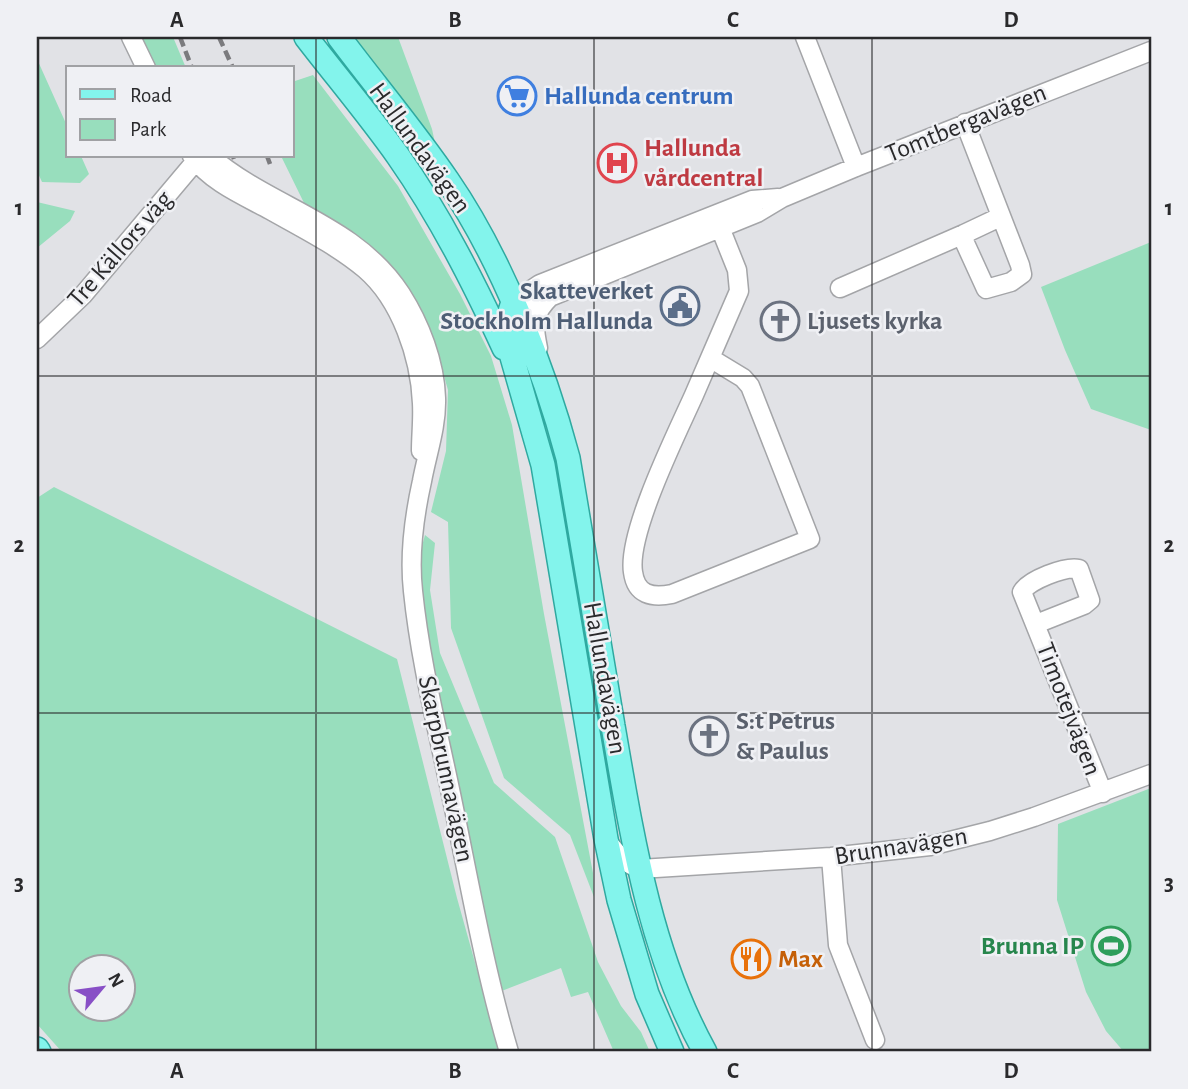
<svg xmlns="http://www.w3.org/2000/svg" width="1188" height="1089" font-family="'Alegreya Sans',sans-serif">
  <style>
    .green { fill: #98debd; fill-rule: evenodd }
    .lines { fill: none; stroke-linecap: round; stroke-linejoin: round }
    .minor-casing { stroke: #a4a5a8; stroke-width: 21 }
    .major-casing { stroke: #2fa9a0; stroke-width: 26 }
    .minor { stroke: #fff; stroke-width: 18 }
    .major { stroke: #83f4ec; stroke-width: 23 }
    .rail { stroke: #7b7b7e; stroke-width: 4.5; stroke-dasharray: 10 5; stroke-linecap: butt }
    .grid { fill: none; stroke: #2a2a2c; stroke-width: 2; stroke-opacity: 0.55 }
    .labels { text-anchor: middle; dominant-baseline: central; stroke-width: 5; stroke-linejoin: round; paint-order: stroke }
    .shop-label { font-size: 26px; font-weight: bold; fill: #366cbe; stroke: #eff0f4; text-anchor: start }
    .street-label { font-size: 26px; fill: #2a2a2c; stroke: #eff0f4 }
    .health-label { font-size: 26px; font-weight: bold; fill: #be3a42; stroke: #eff0f4; text-anchor: start }
    .service-label { font-size: 26px; font-weight: bold; fill: #4e5e75; stroke: #eff0f4; text-anchor: end }
    .worship-label { font-size: 26px; font-weight: bold; fill: #5b616d; stroke: #eff0f4; text-anchor: start }
    .leisure-label { font-size: 26px; font-weight: bold; fill: #27864d; stroke: #eff0f4; text-anchor: end }
    .food-label { font-size: 26px; font-weight: bold; fill: #c56008; stroke: #eff0f4; text-anchor: start }
    .neatline { fill: none; stroke: #2a2a2c; stroke-width: 2.5 }
    .grid-label { font-size: 23px; text-anchor: middle; font-weight: bold; fill: #2a2a2c }
  </style>
  <rect width="100%" height="100%" fill="#e1e2e6"/>
  <path class="green" d="M138 37H173L186 68H153Z
    M350 37H398L432 129 435 143Z
    M37 59 68 128V156H81L89 174 80 183 42 182 37 171Z
    M313 75 398 186 460 294 491 356 512 425 544 614 593 873 594 897 570 835 504 778 451 628 448 522 431 512 446 451 448 390 431 331 409 295 306 207 281 156H292V82Z
    M37 202 75 211 70 221 37 248Z
    M1151 242V430L1091 409 1065 350 1041 287Z
    M54 487 397 659 457 898 500 1052H62L37 1024V498ZM80 967H122V1009H80Z
    M425 535 435 543 430 590 440 653 494 783 555 837 598 962 621 1006 641 1032 650 1052H614L588 992 571 997 561 968 499 992 460 809 415 572Z
    M1151 788V1052H1124L1106 1031 1086 992 1057 900 1058 824Z"/>
  <g class="lines">
    <defs>
      <path id="minor" d="M131 37 146 68
        M805 37 856 167
        M965 123 1020 265 1022 274 1011 282 986 289 965 243 964 234 1000 217
        M192 156C211 182 242 195 270 210 302 228 336 245 365 269 401 300 420 357 422 403 423 419 421 435 421 451
        M210 156C270 208 355 223 401 294 420 324 435 362 436 398 437 426 427 454 422 481 414 517 409 555 413 591 420 660 437 727 451 794 469 880 484 968 509 1052
        M840 288 964 234
        M513 302 523 303 550 297 757 213 782 198 856 167 1151 51
        M513 302 540 284 752 200 778 198
        M37 339 83 295 200 156
        M538 348C533 324 532 315 550 297
        M710 358 743 378 750 386 810 539 672 594C652 598 636 595 633 572 627 533 677 433 694 395 709 360 724 326 739 291L737 270 715 215
        M1036 624 1084 605 1090 600 1079 569C1065 566 1029 580 1022 592L1103 793
        M608 842C618 855 625 864 640 869L831 857 930 846 990 831 1034 817 1151 774
        M831 857 838 945 875 1040"/>
      <path id="major" d="M306 37C336 76 369 115 398 156 440 216 473 281 504 348
        M339 37C375 85 414 131 448 181 501 258 544 368 568 458 583 548 598 637 613 726 632 836 650 953 705 1052
        M513 302 505 328 508 343 543 465 606 839 619 900 647 994 672 1052
        M37 1049 39 1052"/>
    </defs>
    <use href="#minor" class="minor-casing"/>
    <use href="#major" class="major-casing"/>
    <use href="#minor" class="minor"/>
    <use href="#major" class="major"/>
    <path class="rail" d="M180 37 192 68
      M219 37 233 68
      M233 156 234 159
      M267 156 270 164"/>
  </g>
  <path class="grid" d="M316 37V1052M594 37V1052M872 37V1052M37 376H1151M37 713H1151"/>
  <defs>
    <symbol id="supermarket-ring" viewBox="-11 -11 22 22"><circle r="9.5" fill="#eff0f4" stroke="#3f7fe0" stroke-width="1.5"/><path d="M-6-5.5h2.5l.6 2H6L4.5 2H-2.5L-4.4-4H-6ZM-1.5 3.2a1.3 1.3 0 1 0 .1 0ZM3 3.2a1.3 1.3 0 1 0 .1 0Z" fill="#3f7fe0"/></symbol>
    <symbol id="hospital-ring" viewBox="-11 -11 22 22"><circle r="9.5" fill="#eff0f4" stroke="#e0444e" stroke-width="1.5"/><path d="M-5-5h3v3.5h4V-5h3V5h-3V1.5h-4V5h-3Z" fill="#e0444e"/></symbol>
    <symbol id="civic-ring" viewBox="-11 -11 22 22"><circle r="9.5" fill="#eff0f4" stroke="#5c6f8a" stroke-width="1.5"/><path d="M-.6-6.5H3V-4.5H.6V-3L4-1V1h2V6H-6V1h2V-1L-.6-3ZM-1.2 2.5V6h2.4V2.5Z" fill="#5c6f8a"/></symbol>
    <symbol id="church-ring" viewBox="-11 -11 22 22"><circle r="9.5" fill="#eff0f4" stroke="#6b7280" stroke-width="1.5"/><path d="M-1.2-6h2.4v3.5h3.3v2.4h-3.3V6h-2.4V-.1h-3.3v-2.4h3.3Z" fill="#6b7280"/></symbol>
    <symbol id="stadium-ring" viewBox="-11 -11 22 22"><circle r="9.5" fill="#eff0f4" stroke="#2e9e5b" stroke-width="1.5"/><path d="M0-5a6.5 5 0 1 0 0 10a6.5 5 0 1 0 0-10ZM-3.5-1.8h7v3.6h-7Z" fill="#2e9e5b"/></symbol>
    <symbol id="restaurant-ring" viewBox="-11 -11 22 22"><circle r="9.5" fill="#eff0f4" stroke="#e8710a" stroke-width="1.5"/><path d="M-5-6h1v4h1v-4h1v4h1v-4h1v5L-1.5 .5V6h-2V.5L-5-1ZM5-6V6H3V1.5H1.5Q1.5-4 5-6Z" fill="#e8710a"/></symbol>
  </defs>
  <g fill-rule="evenodd">
    <use href="#supermarket-ring" x="495" y="74" width="44" height="44"/>
    <use href="#hospital-ring" x="595" y="141" width="44" height="44"/>
    <use href="#civic-ring" x="658" y="284" width="44" height="44"/>
    <use href="#church-ring" x="758" y="299" width="44" height="44"/>
    <use href="#church-ring" x="687" y="714" width="44" height="44"/>
    <use href="#stadium-ring" x="1089" y="924" width="44" height="44"/>
    <use href="#restaurant-ring" x="729" y="937" width="44" height="44"/>
  </g>
  <g class="labels">
    <g class="shop-label">
      <text x="544" y="96">Hallunda centrum</text>
    </g>
    <g class="street-label">
      <text transform="translate(966 123) rotate(-22)">Tomtbergavägen</text>
      <text transform="translate(420 148) rotate(54)">Hallundavägen</text>
      <text transform="translate(120 249) rotate(-49)">Tre Källors väg</text>
      <text transform="translate(605 678) rotate(80)">Hallundavägen</text>
      <text transform="translate(1069 709) rotate(69)">Timotejvägen</text>
      <text transform="translate(446 769) rotate(78)">Skarpbrunnavägen</text>
      <text transform="translate(901 846) rotate(-9)">Brunnavägen</text>
    </g>
    <g class="health-label">
      <text x="644" y="148">Hallunda<tspan x="644" dy="30">vårdcentral</tspan></text>
    </g>
    <g class="service-label">
      <text x="653" y="291">Skatteverket<tspan x="653" dy="30">Stockholm Hallunda</tspan></text>
    </g>
    <g class="worship-label">
      <text x="807" y="321">Ljusets kyrka</text>
      <text x="736" y="721">S:t Petrus<tspan x="736" dy="30">&amp; Paulus</tspan></text>
    </g>
    <g class="leisure-label">
      <text x="1084" y="946">Brunna IP</text>
    </g>
    <g class="food-label">
      <text x="778" y="959">Max</text>
    </g>
  </g>
  <rect width="1188" height="1089" fill="none" stroke="#eff0f4" stroke-width="77"/>
  <rect x="66" y="66" width="228" height="91" fill="#eff0f4" stroke="#a0a1a4" stroke-width="2"/>
  <rect x="80" y="89" width="35" height="10" fill="#83f4ec" stroke="#a0a1a4" stroke-width="2"/>
  <text x="130" y="102" font-size="21" fill="#2a2a2c">Road</text>
  <rect x="80" y="119" width="35" height="21" fill="#98debd" stroke="#a0a1a4" stroke-width="2"/>
  <text x="130" y="136" font-size="21" fill="#2a2a2c">Park</text>
  <g transform="translate(102 988) rotate(61)"><circle r="33" fill="#eff0f4" stroke="#a0a1a4" stroke-width="2"/>
  <path d="M0-5L12 26L0 18L-12 26Z" fill="#884fc6"/>
  <text y="-10" font-size="19" font-weight="bold" text-anchor="middle" fill="#2a2a2c">N</text>
  </g>
  <rect x="38" y="38" width="1112" height="1012" class="neatline"/>
  <g class="grid-label">
    <text x="177" y="27">A</text>
    <text x="455" y="27">B</text>
    <text x="733" y="27">C</text>
    <text x="1011" y="27">D</text>
    <text x="19" y="215">1</text>
    <text x="1169" y="215">1</text>
    <text x="19" y="552">2</text>
    <text x="1169" y="552">2</text>
    <text x="19" y="890">3</text>
    <text x="1169" y="890">3</text>
    <text x="177" y="1078">A</text>
    <text x="455" y="1078">B</text>
    <text x="733" y="1078">C</text>
    <text x="1011" y="1078">D</text>
  </g>
</svg>
